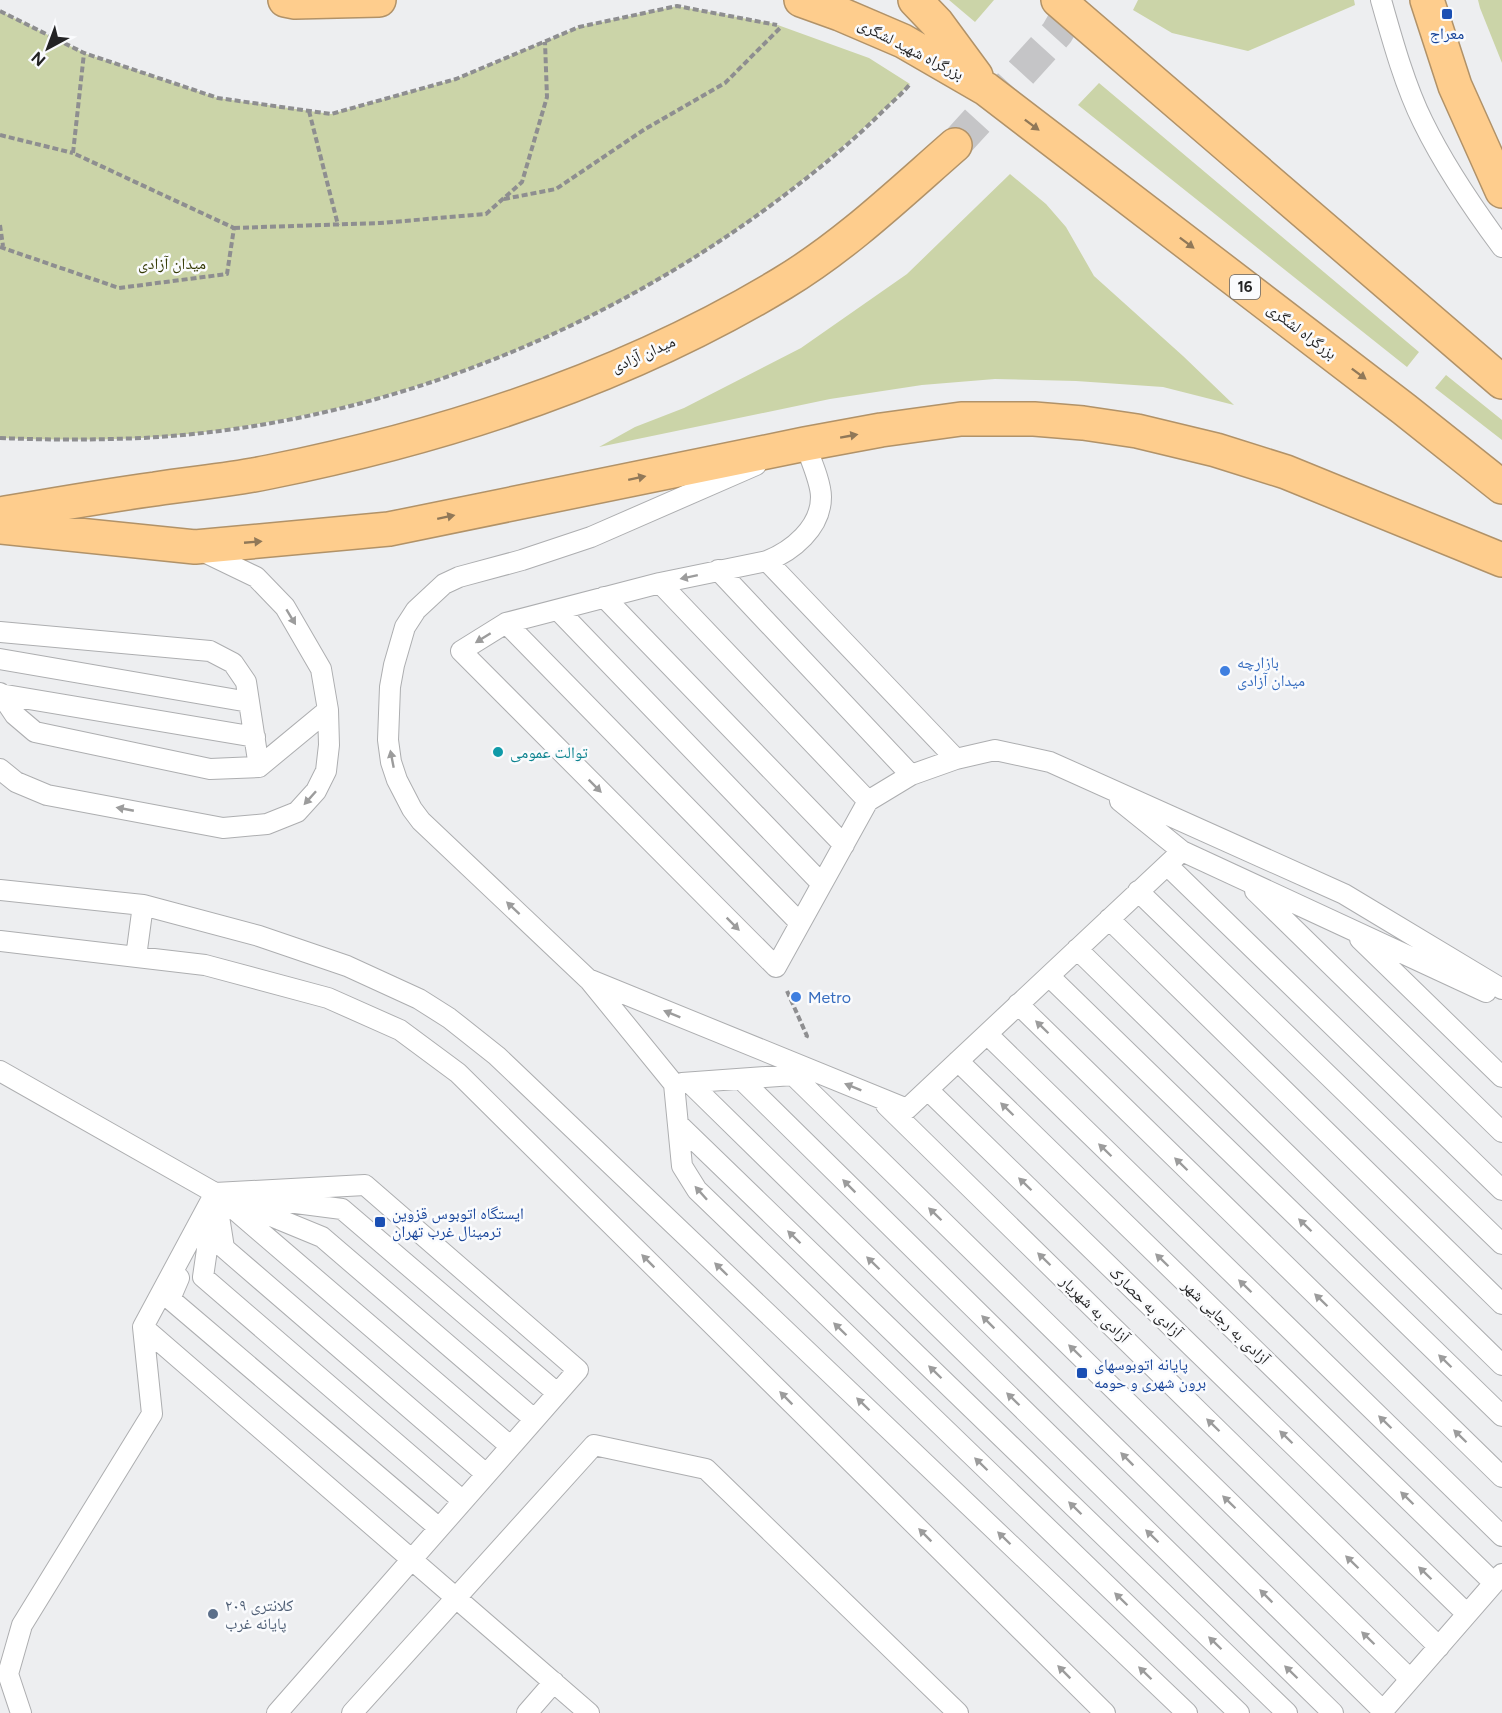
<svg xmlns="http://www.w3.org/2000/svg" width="1502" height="1713" font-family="Figtree,'Noto Naskh Arabic',sans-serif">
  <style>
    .green { fill: #cbd4a8 }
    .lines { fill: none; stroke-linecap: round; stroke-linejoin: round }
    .highway-tunnel { stroke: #c5c5c7; stroke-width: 33; stroke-dasharray: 33 16; stroke-linecap: butt }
    .lane-casing { stroke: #adaeb0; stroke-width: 22 }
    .highway-casing { stroke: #b19268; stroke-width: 36 }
    .path { stroke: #8e8e90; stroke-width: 4; stroke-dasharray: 6 3; stroke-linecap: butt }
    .lane { stroke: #fff; stroke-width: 20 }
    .highway { stroke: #fecd8d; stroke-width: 33 }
    .oneway { fill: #907858 }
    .oneway2 { fill: #9c9c9c }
    .transit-dot { fill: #1a4fb4; stroke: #fafbfd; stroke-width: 2 }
    .shop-dot { fill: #3f7fe0; stroke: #fafbfd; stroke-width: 2 }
    .culture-dot { fill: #0f9aa8; stroke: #fafbfd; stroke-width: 2 }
    .service-dot { fill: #5c6f8a; stroke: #fafbfd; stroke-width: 2 }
    .labels { text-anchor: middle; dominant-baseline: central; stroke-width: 5; stroke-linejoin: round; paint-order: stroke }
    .shield { fill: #fafbfd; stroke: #646465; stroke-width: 1.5 }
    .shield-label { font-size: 15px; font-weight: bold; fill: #232324 }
    .transit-label { font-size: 16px; fill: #164399; stroke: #fafbfd; text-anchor: start }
    .street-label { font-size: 16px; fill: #232324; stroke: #fafbfd }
    .park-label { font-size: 16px; fill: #353b05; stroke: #fafbfd }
    .shop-label { font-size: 16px; fill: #366cbe; stroke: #fafbfd; text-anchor: start }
    .culture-label { font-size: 16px; fill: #0d838f; stroke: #fafbfd; text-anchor: start }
    .service-label { font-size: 16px; fill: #4e5e75; stroke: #fafbfd; text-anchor: start }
  </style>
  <rect width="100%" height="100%" fill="#edeef0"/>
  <path class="green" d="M949 0H994L975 22Z
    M1138 0H1354L1355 5 1248 51 1172 33 1133 10Z
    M1478 0H1502V63L1480 8Z
    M677 6 775 24 869 58 910 84C749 244 562 353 341 407 276 422 209 434 142 438 94 440 47 440 0 438V11L84 53 218 98 331 114 456 79 579 27Z
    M1099 83 1419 352 1407 367 1078 105Z
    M1010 174 1046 204 1066 227 1094 276 1183 356 1234 405 1163 387 1076 381 995 379 922 385 830 399 599 447 635 427 684 408 801 348 907 274Z
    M1446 375 1502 420V440L1435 388Z"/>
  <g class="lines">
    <path class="highway-tunnel" d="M955 145 1057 33 1076 0"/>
    <defs>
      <path id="lane" d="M1381 0C1392 39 1405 86 1423 122 1445 167 1473 208 1502 247
        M796 447 805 444C810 458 821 482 821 497 821 528 792 551 767 561L660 583 506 623 461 651 776 967 868 801 911 775 956 759 995 750 1050 762 1344 894 1502 989
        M756 465 591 537 522 560 459 577 444 584 416 610 405 627 394 665 390 687 388 740 391 762 397 780 412 809 421 821 588 979 907 1109 1182 851
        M767 561 956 759
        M718 570 911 775
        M660 583 868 801
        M604 597 844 845
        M558 610 822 884
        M506 623 800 923
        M0 632 210 651 233 663 246 682 259 767
        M0 659 249 702
        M0 693 15 715 35 732 210 769 259 767 328 710
        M0 694 255 737
        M0 769 16 782 47 795 223 828 267 824 297 812 316 791 326 771 329 745 328 710 321 669 285 607 256 577 200 550
        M1120 801 1182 851 1486 992
        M1167 865 1502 1190
        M0 890 143 905 259 936 347 966 419 999 449 1018 497 1056 1187 1713
        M1138 891 1502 1244
        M1255 891 1502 1132
        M1109 919 1502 1304
        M1360 939 1502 1077
        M0 941 205 965 328 998 400 1030 458 1073 1105 1713
        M1077 949 1502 1365
        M136 957 143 905
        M1049 976 1502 1416
        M590 981 674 1084 682 1166 697 1190 1239 1713
        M1018 1004 1502 1477
        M987 1034 1502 1536
        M958 1061 1494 1583
        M0 1071 215 1193 322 1237 534 1419
        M793 1075 1410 1679
        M741 1079 1383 1711
        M682 1083 793 1075 792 1063
        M690 1083 1333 1713
        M928 1090 1467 1614
        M886 1105 1439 1647
        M678 1124 1287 1713
        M215 1193 365 1185 578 1370 277 1713
        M265 1199 342 1209 557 1393
        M228 1204 510 1446
        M213 1208 203 1277 463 1501
        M218 1210 224 1248 486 1474
        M179 1278 170 1299 439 1528
        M143 1327 589 1713
        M21 1713 8 1674 22 1625 152 1414 143 1327 215 1193
        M352 1713 594 1445 706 1469 958 1713
        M527 1713 554 1682
        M1381 1713 1502 1574"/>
      <path id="highway" d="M285 0 295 2 379 0
        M801 0 840 14 903 41 986 89 1404 409 1502 487
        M915 0 937 23 976 76
        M1058 0 1502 382
        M1427 0 1455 86 1502 191
        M0 514C52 505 103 496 155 489 193 483 232 480 269 472 448 436 626 378 783 283 846 245 900 193 955 145
        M0 527 195 547 389 529 805 444 881 430 961 419H1034L1083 423 1137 431 1216 450 1286 472 1502 560"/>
    </defs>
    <use href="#lane" class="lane-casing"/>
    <use href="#highway" class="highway-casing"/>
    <path class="path" d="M0 11 84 53 218 98 331 114 456 79 579 27 677 6 777 25
      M309 111 338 225
      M0 135 73 153
      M504 199 556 189 645 129 725 83 781 27
      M0 225 3 246
      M234 228 380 223 486 214 522 182 547 97 545 42
      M0 247 119 288 227 274 234 228 73 153 84 53
      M0 438C47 440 94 440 142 438 370 426 595 337 778 200 814 173 850 144 882 112 891 103 903 93 910 84
      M787 991 807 1036 806 1038"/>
    <use href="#lane" class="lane"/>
    <use href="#highway" class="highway"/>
  </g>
  <defs><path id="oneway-solid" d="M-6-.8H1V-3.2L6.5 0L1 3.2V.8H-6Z" transform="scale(1.5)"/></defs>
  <g class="oneway">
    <use href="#oneway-solid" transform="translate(1032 125) rotate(37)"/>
    <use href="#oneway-solid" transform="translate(1187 243) rotate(37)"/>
    <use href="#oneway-solid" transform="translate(1359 374) rotate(37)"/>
    <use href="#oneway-solid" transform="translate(849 436) rotate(-10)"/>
    <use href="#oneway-solid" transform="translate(637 478) rotate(-12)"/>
    <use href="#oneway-solid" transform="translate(446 517) rotate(-12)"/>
    <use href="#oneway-solid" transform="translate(253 542) rotate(-5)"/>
  </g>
  <g class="oneway2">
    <use href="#oneway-solid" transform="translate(689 577) rotate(168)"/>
    <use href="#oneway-solid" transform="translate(291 617) rotate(59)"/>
    <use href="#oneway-solid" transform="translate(483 638) rotate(148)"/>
    <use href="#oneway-solid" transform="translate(392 759) rotate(-101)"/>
    <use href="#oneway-solid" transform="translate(595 786) rotate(45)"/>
    <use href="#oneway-solid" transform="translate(310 798) rotate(132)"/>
    <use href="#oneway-solid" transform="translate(125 809) rotate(-169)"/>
    <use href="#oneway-solid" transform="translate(513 908) rotate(-137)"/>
    <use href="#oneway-solid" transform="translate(733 924) rotate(45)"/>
    <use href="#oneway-solid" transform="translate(672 1014) rotate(-158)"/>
    <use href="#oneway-solid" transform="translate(1042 1027) rotate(-136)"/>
    <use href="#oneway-solid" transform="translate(853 1087) rotate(-158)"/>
    <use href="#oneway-solid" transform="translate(1007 1109) rotate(-136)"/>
    <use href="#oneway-solid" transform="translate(1105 1150) rotate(-136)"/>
    <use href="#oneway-solid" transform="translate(1181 1164) rotate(-136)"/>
    <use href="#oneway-solid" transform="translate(1025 1184) rotate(-136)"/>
    <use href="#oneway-solid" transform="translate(849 1186) rotate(-135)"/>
    <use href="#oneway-solid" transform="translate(701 1193) rotate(-132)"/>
    <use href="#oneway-solid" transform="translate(935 1214) rotate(-136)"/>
    <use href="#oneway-solid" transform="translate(1305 1225) rotate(-136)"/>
    <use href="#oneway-solid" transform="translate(794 1237) rotate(-136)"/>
    <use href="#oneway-solid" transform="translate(1044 1259) rotate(-136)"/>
    <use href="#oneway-solid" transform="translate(1162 1260) rotate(-136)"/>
    <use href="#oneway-solid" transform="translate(648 1261) rotate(-135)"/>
    <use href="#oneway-solid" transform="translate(873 1263) rotate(-136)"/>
    <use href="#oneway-solid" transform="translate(721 1269) rotate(-136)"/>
    <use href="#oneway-solid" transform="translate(1245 1286) rotate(-136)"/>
    <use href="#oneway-solid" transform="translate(1321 1300) rotate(-136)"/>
    <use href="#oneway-solid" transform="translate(988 1322) rotate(-135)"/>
    <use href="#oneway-solid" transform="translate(840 1329) rotate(-136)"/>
    <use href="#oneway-solid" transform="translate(1075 1351) rotate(-136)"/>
    <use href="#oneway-solid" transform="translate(1445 1361) rotate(-136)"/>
    <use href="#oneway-solid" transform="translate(935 1372) rotate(-136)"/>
    <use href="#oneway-solid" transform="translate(786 1398) rotate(-135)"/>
    <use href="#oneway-solid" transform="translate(1013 1399) rotate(-136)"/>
    <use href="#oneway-solid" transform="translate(863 1404) rotate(-136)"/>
    <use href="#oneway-solid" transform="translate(1385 1422) rotate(-136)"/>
    <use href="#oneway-solid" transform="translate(1213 1425) rotate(-136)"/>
    <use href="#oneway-solid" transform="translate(1460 1436) rotate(-136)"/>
    <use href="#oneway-solid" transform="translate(1286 1437) rotate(-136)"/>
    <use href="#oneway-solid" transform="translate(1127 1459) rotate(-135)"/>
    <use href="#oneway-solid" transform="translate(981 1464) rotate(-136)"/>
    <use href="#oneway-solid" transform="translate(1407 1498) rotate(-136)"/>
    <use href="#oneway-solid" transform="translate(1229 1502) rotate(-136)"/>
    <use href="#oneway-solid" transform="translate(1075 1508) rotate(-136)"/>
    <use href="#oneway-solid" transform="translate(925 1535) rotate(-135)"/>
    <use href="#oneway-solid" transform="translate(1152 1536) rotate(-136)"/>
    <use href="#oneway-solid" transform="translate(1004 1538) rotate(-136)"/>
    <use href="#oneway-solid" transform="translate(1352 1562) rotate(-136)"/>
    <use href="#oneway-solid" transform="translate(1425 1573) rotate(-136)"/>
    <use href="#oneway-solid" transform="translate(1266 1596) rotate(-135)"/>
    <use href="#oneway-solid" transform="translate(1121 1599) rotate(-136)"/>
    <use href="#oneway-solid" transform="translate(1368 1638) rotate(-136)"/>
    <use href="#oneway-solid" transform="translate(1215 1643) rotate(-136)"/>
    <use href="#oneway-solid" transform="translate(1064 1672) rotate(-135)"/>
    <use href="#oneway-solid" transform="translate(1291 1672) rotate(-136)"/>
    <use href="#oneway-solid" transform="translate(1145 1673) rotate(-136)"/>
  </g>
  <g class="transit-dot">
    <rect x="1441" y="8" width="12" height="12" rx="3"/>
    <rect x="374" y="1216" width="12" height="12" rx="3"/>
    <rect x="1076" y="1367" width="12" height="12" rx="3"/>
  </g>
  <g class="shop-dot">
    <circle cx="1225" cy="671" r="6"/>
    <circle cx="796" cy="997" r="6"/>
  </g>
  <circle class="culture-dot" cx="498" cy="752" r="6"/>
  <circle class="service-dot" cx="213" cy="1614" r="6"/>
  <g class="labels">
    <rect class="shield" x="1230" y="275" width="30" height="24" rx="4.5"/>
    <g class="shield-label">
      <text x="1245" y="287">16</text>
    </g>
    <g class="transit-label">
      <text x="1447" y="33" text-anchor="middle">معراج</text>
      <text x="392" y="1213">ایستگاه اتوبوس قزوین<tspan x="392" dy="18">ترمینال غرب تهران</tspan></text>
      <text x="1094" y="1364">پایانه اتوبوسهای<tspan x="1094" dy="18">برون شهری و حومه</tspan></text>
    </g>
    <g class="street-label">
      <text transform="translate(911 49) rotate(27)">بزرگراه شهید لشگری</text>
      <text transform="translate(1302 331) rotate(37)">بزرگراه لشگری</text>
      <text transform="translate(643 354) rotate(-24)">میدان آزادی</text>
      <text transform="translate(1146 1302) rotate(44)">آزادی به حصارک</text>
      <text transform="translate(1095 1309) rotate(44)">آزادی به شهریار</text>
      <text transform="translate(1226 1322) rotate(44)">آزادی به رجایی شهر</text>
    </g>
    <g class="park-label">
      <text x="172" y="263">میدان آزادی</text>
    </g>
    <g class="shop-label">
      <text x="1237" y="662">بازارچه<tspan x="1237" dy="18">میدان آزادی</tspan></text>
      <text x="808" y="997">Metro</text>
    </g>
    <g class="culture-label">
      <text x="510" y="752">توالت عمومی</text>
    </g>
    <g class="service-label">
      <text x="225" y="1605">کلانتری ۲۰۹<tspan x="225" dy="18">پایانه غرب</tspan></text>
    </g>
  </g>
  <g transform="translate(48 48) rotate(221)" stroke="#fafbfd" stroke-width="4.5" paint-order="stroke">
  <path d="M0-4.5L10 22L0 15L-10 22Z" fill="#232324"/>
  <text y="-9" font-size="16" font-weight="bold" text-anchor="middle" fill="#232324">N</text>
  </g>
</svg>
